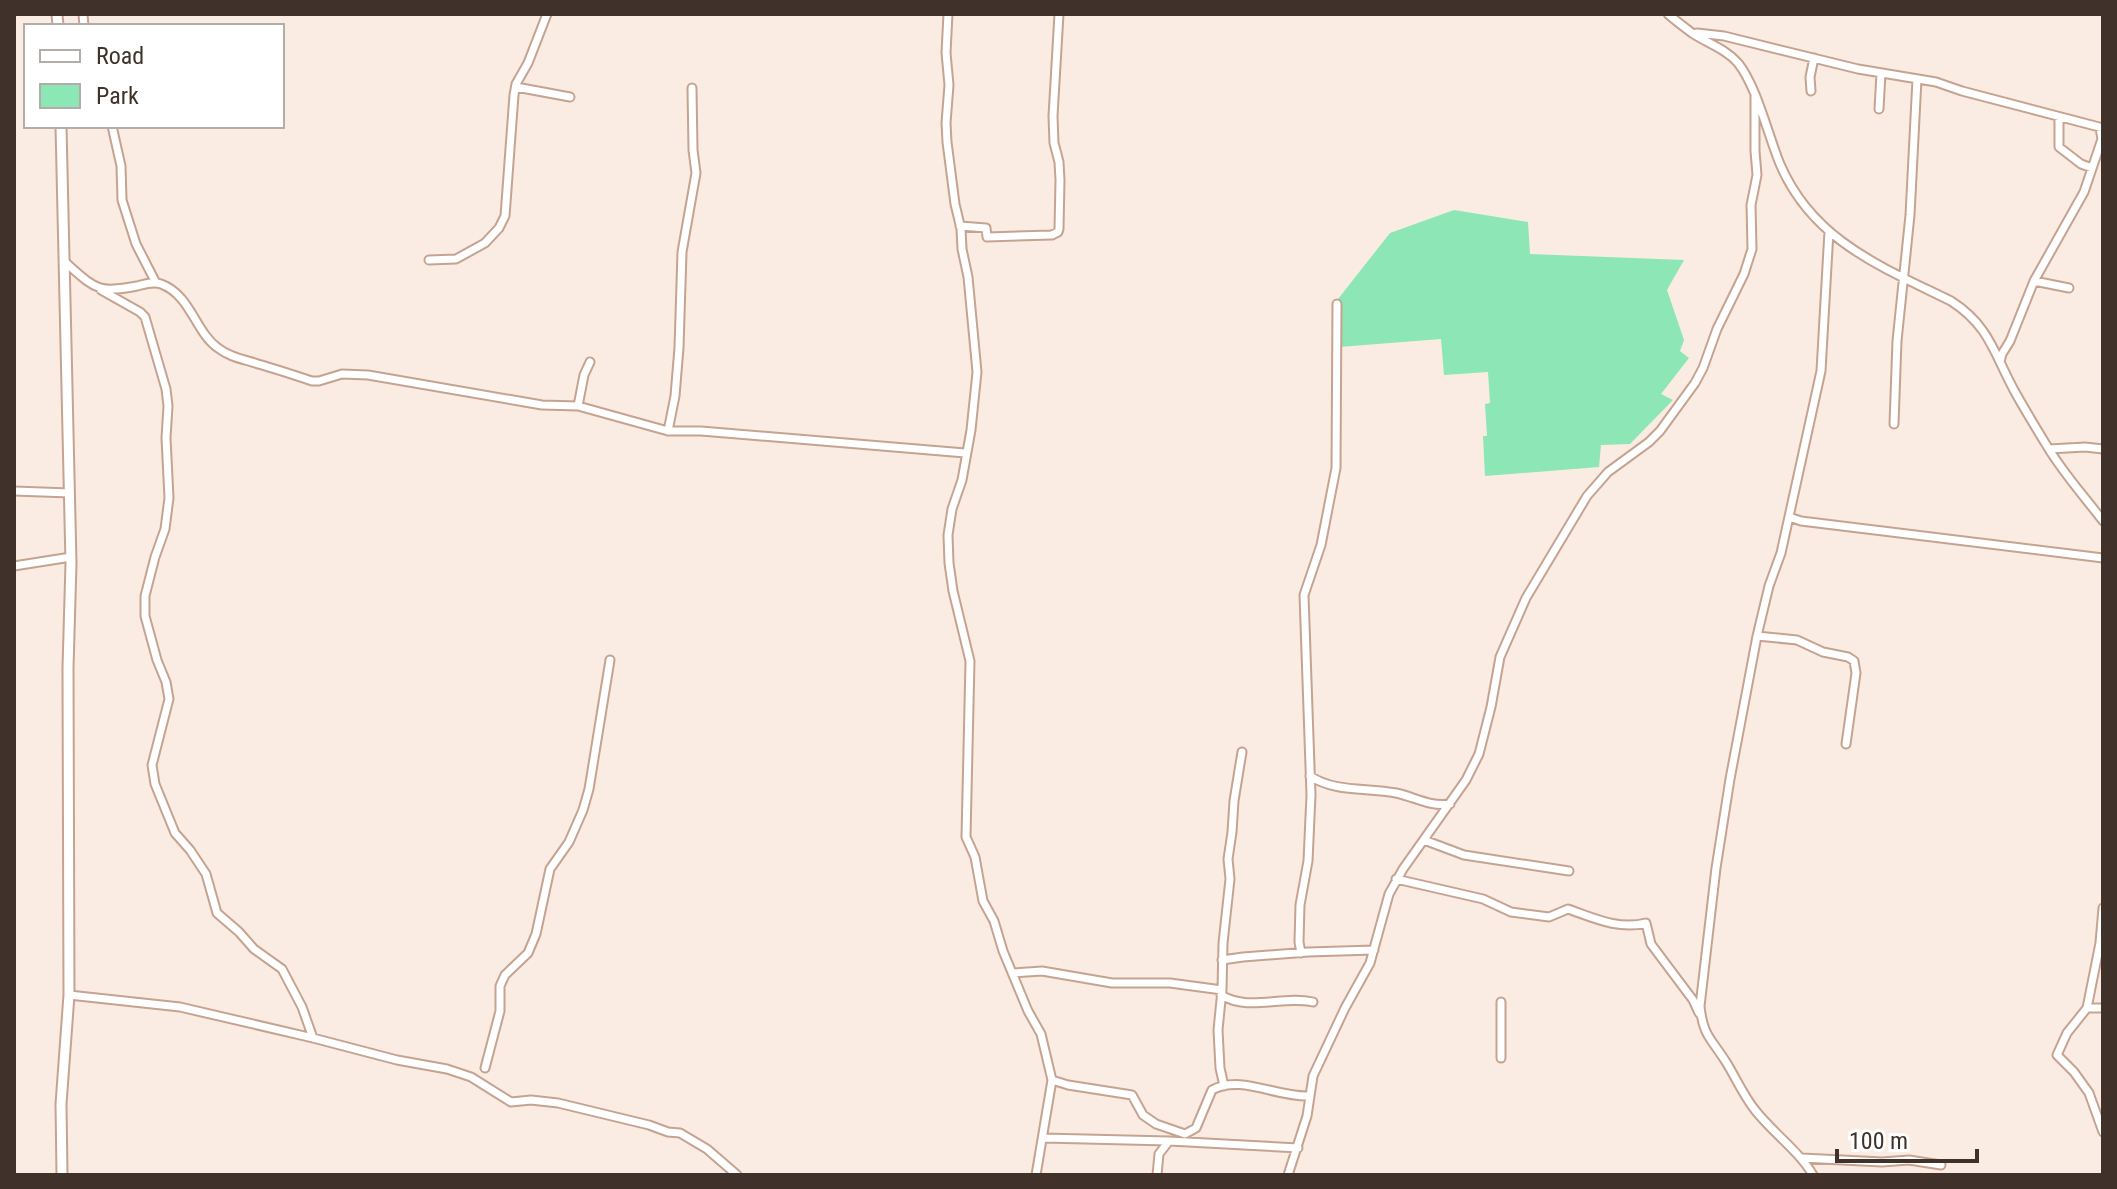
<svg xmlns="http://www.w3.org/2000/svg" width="2117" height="1189" font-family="'Roboto Condensed',sans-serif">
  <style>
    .green { fill: #8ce6b5 }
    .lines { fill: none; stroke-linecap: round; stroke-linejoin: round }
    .minor-casing { stroke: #c5a390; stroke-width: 11 }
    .tertiary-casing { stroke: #c5a390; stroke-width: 13 }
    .minor { stroke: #fff; stroke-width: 7 }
    .tertiary { stroke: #fff; stroke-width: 9 }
  </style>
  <rect width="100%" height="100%" fill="#faece3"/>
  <path class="green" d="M1454 210 1528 222 1530 254 1684 260 1667 290 1684 340 1680 351 1689 358 1661 394 1673 400 1630 444 1601 445 1599 467 1485 476 1483 436H1487L1485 404 1490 403 1488 372 1444 375 1441 339 1339 347 1338 299 1390 233Z"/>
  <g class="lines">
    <defs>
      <path id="minor" d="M83 14 84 26
        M948 14 946 53 949 85 946 123 947 142 955 204 961 229 962 249 968 277 977 372 971 430 962 480 952 509 948 535 949 563 953 591 970 661 966 837 975 857 983 901 994 921 1003 951 1028 1011 1041 1034 1052 1080
        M1668 14C1676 21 1684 27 1692 33 1707 43 1726 49 1738 63 1757 87 1768 135 1780 164 1813 241 1882 267 1951 301 1990 326 1994 354 2015 392 2025 410 2036 428 2047 446 2063 473 2084 496 2103 521
        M1697 33 1724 36 1858 69 1936 82 1962 91 2103 128
        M516 87 570 97
        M1811 91 1810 77 1814 58
        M1879 109 1881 73
        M2059 117V147L2081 164 2092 168
        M112 126 121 166 122 200 136 244 156 283
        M960 226 986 228 987 237 1052 235 1058 232 1059 229 1060 180 1059 162 1054 143 1053 116 1059 14
        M429 260 456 259 485 243 499 228 505 216 514 95 516 84 528 63 547 14
        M66 263C95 288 97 294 137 286 145 284 154 281 161 284 191 295 195 332 218 348 231 358 244 359 258 364 276 369 294 375 312 381H319L342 374 368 375 542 405 578 406
        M2034 281 2069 288
        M101 290 140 312 145 317 166 389 168 406 166 438 169 498 165 529 155 557 145 596V616L157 660 166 682 169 699 152 765 155 784 175 833 190 850 206 874 217 913 239 932 254 949 282 969 302 1007 313 1038
        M590 362 584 375 578 406 668 431H701L965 453
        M2000 362 2002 354 2010 341 2034 281 2084 192 2102 139 2100 128
        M1894 424 1897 341 1910 215 1917 79
        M668 431 675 396 679 348 682 252 696 173 693 150 692 88
        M2049 449 2085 447 2103 449
        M14 491 70 493
        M1789 517 1801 521 2103 558
        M14 566 71 557
        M1757 636 1797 640 1823 652 1848 657 1854 661 1856 673 1846 744
        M1310 776C1336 793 1367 787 1396 793 1415 797 1429 807 1450 804
        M1424 840 1464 855 1569 871
        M1396 879 1483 899 1511 912 1549 917 1568 909C1594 918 1618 930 1646 923L1651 944 1693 1000 1699 1013
        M2103 908 2100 943 2087 1008 2067 1033 2057 1055 2074 1072 2089 1093 2103 1132
        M1301 953 1299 942 1300 905 1308 861 1311 795 1304 595 1321 545 1336 468 1337 304
        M1222 960 1243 957 1308 952 1374 950
        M1014 973 1042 971 1112 983H1170L1222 990
        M69 995 180 1007 313 1038 397 1060 447 1069 471 1077 511 1102 531 1100 558 1103 649 1125 668 1132 680 1133 707 1149 737 1175
        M1221 995C1249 1012 1283 995 1313 1002
        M2087 1008H2103
        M1501 1058V1002
        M485 1068 500 1011V986L505 975 528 953 536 934 550 869 569 842 583 810 589 789 610 660
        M1224 1086 1220 1068 1218 1030 1222 990 1223 943 1230 879 1228 859 1232 832 1234 801 1242 752
        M1043 1138 1169 1141
        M1802 1158 1882 1162 1909 1160 1941 1165
        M1036 1175 1052 1080 1068 1085 1132 1095 1143 1115 1156 1124 1185 1134 1196 1128 1212 1090C1241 1074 1277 1098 1310 1096
        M1157 1175 1159 1154 1169 1141 1298 1148
        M1288 1175 1307 1116 1313 1076 1345 1008 1370 963 1389 894 1403 869 1466 780 1479 754 1491 707 1500 657 1526 598 1587 496 1608 472 1649 442 1660 431 1695 383 1703 368 1717 329 1744 274 1752 249 1751 205 1757 175 1755 151V97
        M1813 1175C1798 1150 1773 1133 1755 1110 1743 1095 1736 1078 1726 1062 1711 1038 1703 1036 1700 1006L1716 868 1730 779 1757 636 1769 586 1781 553 1821 371 1829 231"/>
      <path id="tertiary" d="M57 14 58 26
        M61 126 71 563 68 668 69 995 61 1104 62 1175"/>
    </defs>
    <use href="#minor" class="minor-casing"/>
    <use href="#tertiary" class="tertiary-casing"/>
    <use href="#minor" class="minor"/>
    <use href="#tertiary" class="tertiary"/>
  </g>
  <rect width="2117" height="1189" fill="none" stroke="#40322a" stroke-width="32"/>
  <rect x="24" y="24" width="260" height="104" fill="#ffffff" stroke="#b3adaa" stroke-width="2"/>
  <rect x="40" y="50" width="40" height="12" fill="#ffffff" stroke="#b3adaa" stroke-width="2"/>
  <text x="96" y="64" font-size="24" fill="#40322a">Road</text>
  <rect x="40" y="84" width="40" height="24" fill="#8ce6b5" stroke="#b3adaa" stroke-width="2"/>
  <text x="96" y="104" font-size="24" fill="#40322a">Park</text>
  <path d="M1837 1149v12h140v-12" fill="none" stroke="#40322a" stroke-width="4"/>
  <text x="1849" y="1149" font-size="24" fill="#40322a" stroke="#ffffff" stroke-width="6" paint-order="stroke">100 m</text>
</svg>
